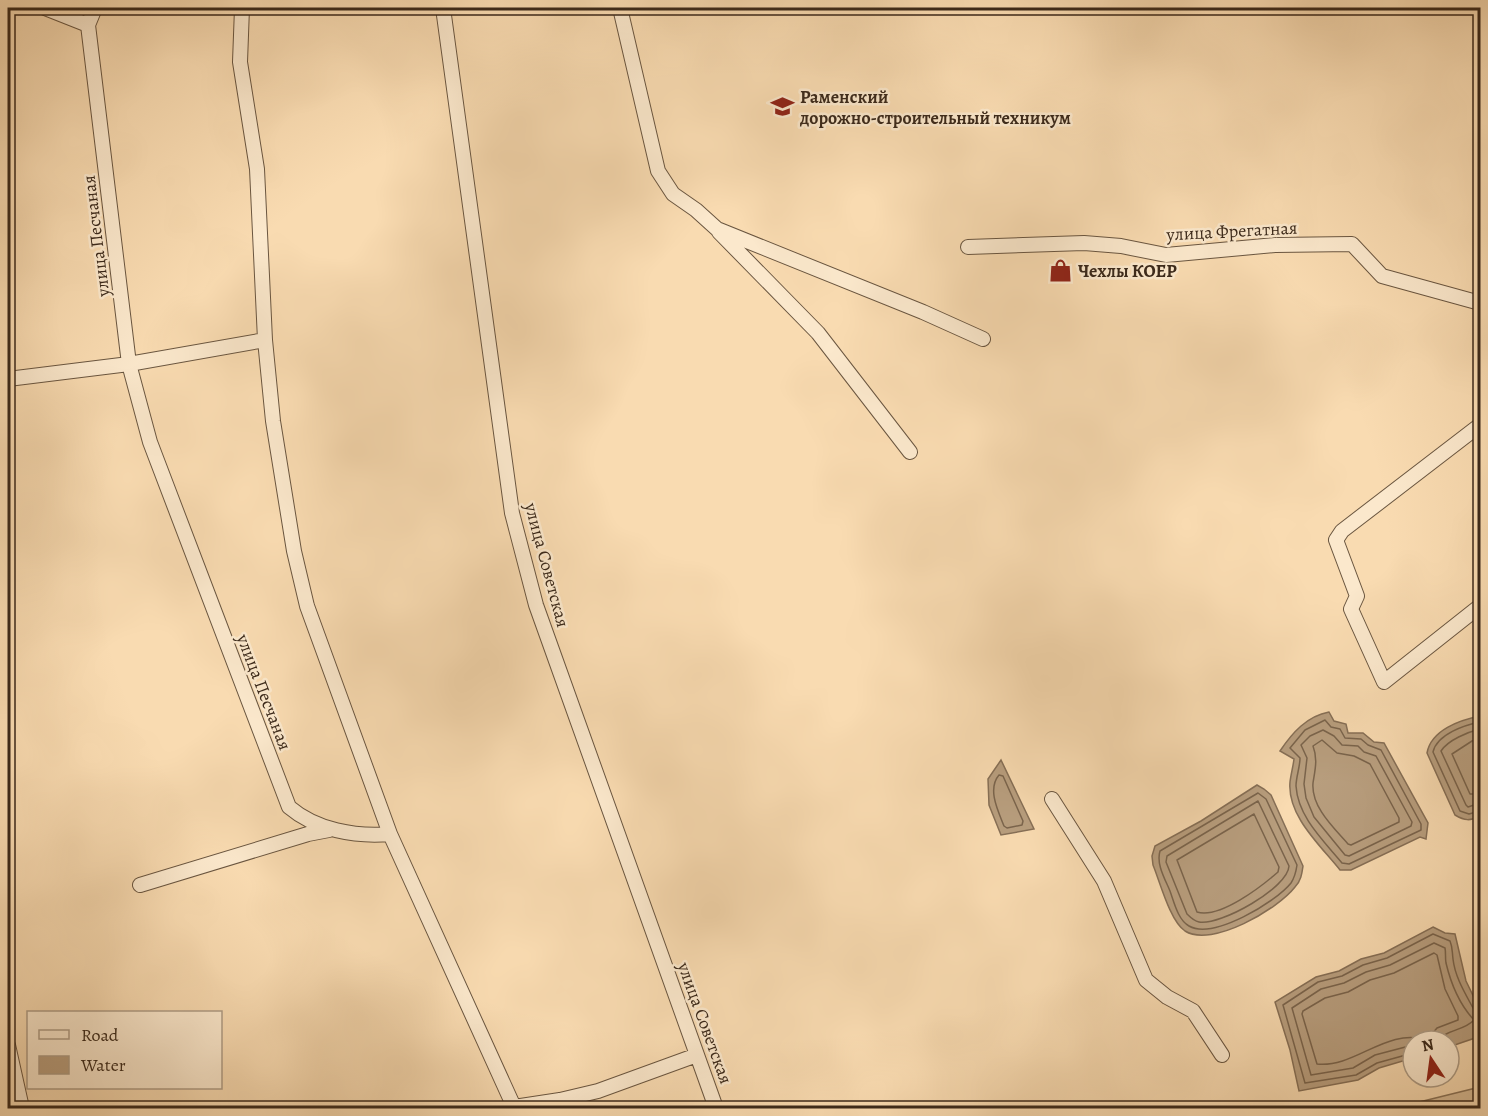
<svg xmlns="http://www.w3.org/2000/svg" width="1488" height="1116" font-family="Alegreya,serif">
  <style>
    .green { fill: #d9bd97; stroke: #8a7358; stroke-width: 1.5 }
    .water { fill: #b89e7e; stroke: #866f56; stroke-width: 1.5 }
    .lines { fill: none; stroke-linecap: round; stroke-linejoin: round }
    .shore { stroke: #7a644c; stroke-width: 1.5 }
    .minor-casing { stroke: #6a5640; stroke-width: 16 }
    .minor { stroke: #fbe8cc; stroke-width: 14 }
    .labels { text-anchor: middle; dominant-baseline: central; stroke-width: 5; stroke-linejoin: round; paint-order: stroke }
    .poi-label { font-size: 18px; font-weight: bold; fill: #3b291a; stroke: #fbe8cc; text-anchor: start }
    .street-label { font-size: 18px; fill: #3b291a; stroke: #fbe8cc }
  </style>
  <rect width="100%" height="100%" fill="#f9dbb1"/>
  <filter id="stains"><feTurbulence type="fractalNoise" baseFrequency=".00333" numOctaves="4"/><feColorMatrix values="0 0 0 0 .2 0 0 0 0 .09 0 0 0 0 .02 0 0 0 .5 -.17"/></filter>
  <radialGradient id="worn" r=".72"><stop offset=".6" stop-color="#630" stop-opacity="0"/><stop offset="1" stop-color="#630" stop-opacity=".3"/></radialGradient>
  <path class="green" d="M1480 1087V1108H1395Z"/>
  <path class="water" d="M1329 712 1334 721 1346 724 1348 733H1363L1374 742 1384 743 1428 823 1426 839 1420 837 1351 870H1340C1321 846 1287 816 1290 782 1291 774 1293 767 1294 759L1280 751C1292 733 1307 716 1329 712Z
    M1480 716V816C1470 821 1465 821 1455 815L1427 753C1431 730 1460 720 1480 716Z
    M1001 760 1034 829 1001 835 989 805 988 779Z
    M1257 785 1264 789 1271 795 1303 866C1302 873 1301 881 1295 887 1278 909 1212 948 1185 931 1170 921 1160 882 1153 865L1152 856 1155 846 1201 821Z
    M1433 927 1445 933 1455 934 1466 981 1480 1010V1033L1475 1038 1449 1047V1041H1413V1058L1379 1068 1358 1080 1299 1091 1290 1050 1275 1002 1316 977 1339 971 1361 959 1384 953Z"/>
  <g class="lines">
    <path class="shore" d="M1325 720 1331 727 1340 729 1345 738 1361 739 1368 745 1381 750 1421 824V830L1349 864 1342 863C1323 840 1298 817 1296 786 1296 777 1300 767 1300 758L1290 748 1305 730Z
      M1480 722C1465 725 1437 734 1433 752L1460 811 1469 814 1480 811
      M1480 729C1468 732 1448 740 1441 751L1466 805 1468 807 1480 803
      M1323 730 1334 736 1342 745 1358 746 1364 752 1376 756 1412 822 1411 826 1349 856 1345 855 1314 817 1306 798 1304 784 1307 758 1301 745 1310 736Z
      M1480 739 1472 741 1452 754 1470 794H1480
      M1322 740 1337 753 1354 756 1370 764 1399 818V822L1351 845 1348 844C1334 828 1311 807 1313 783 1315 770 1318 759 1313 746Z
      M999 775 1003 776 1023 821 1022 825 1007 828 1004 826C998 811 987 789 999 775Z
      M1258 793 1266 799 1297 865C1296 872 1295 877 1291 883 1276 902 1213 940 1189 926 1178 920 1174 902 1170 891 1165 879 1156 864 1160 851Z
      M1258 801 1289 866C1288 888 1220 926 1199 922 1194 921 1191 918 1187 914L1166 862 1167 856Z
      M1254 814 1279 867 1278 872C1262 886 1220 919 1197 912L1177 860Z
      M1434 953 1437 955 1445 989 1458 1016V1020L1437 1028 1427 1040C1386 1027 1356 1068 1317 1064L1302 1014 1303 1011 1325 998 1348 992 1370 980 1394 973Z
      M1413 1045 1375 1055 1353 1068 1311 1075 1292 1008 1321 989 1344 983 1366 972 1390 965 1434 943 1445 948C1446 953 1445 957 1446 963 1451 984 1460 1005 1474 1020 1464 1031 1447 1029 1437 1041
      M1413 1053 1377 1063 1356 1075 1305 1083 1283 1005 1318 982 1342 976 1363 965 1387 958 1433 934 1450 941C1453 948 1452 952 1453 959 1455 977 1465 993 1473 1008L1480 1011"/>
    <defs>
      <path id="minor" d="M45 8 88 25
        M95 8 88 25 129 364 150 442 289 807C316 830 355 837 390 834L514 1107 560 1100 598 1091 697 1055
        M443 8 512 513 536 605 716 1108
        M620 8 658 171 673 194 696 210 717 229 923 312 983 339
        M719 232 818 333 910 452
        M968 247 1084 243 1121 246 1166 255 1275 245 1352 244 1382 276 1480 303
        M265 340 273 421 294 551 307 606 390 834
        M8 379 129 364 265 340 257 169 240 62 242 8
        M1480 425 1342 531 1336 540 1357 596 1351 609 1384 682 1480 606
        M1052 799 1104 881 1146 980 1167 997 1193 1011 1222 1055
        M140 885 308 834 329 830
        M8 1045 22 1108"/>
    </defs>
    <use href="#minor" class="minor-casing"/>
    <use href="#minor" class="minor"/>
  </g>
  <defs>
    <symbol id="university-bare" viewBox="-9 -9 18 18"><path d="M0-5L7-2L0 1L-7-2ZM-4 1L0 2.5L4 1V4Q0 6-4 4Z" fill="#8f2418" stroke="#fbe8cc" stroke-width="2.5" paint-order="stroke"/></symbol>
    <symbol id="shop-bare" viewBox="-9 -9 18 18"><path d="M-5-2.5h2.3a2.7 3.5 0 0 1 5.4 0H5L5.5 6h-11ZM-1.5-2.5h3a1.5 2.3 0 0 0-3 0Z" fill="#8f2418" stroke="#fbe8cc" stroke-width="2.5" paint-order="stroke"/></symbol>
  </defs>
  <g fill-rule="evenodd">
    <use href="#university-bare" x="766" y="90" width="33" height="33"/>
    <use href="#shop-bare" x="1044" y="254" width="33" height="33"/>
  </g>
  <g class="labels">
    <g class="poi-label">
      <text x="800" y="97">Раменский<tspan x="800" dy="21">дорожно-строительный техникум</tspan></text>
      <text x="1078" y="271">Чехлы КОЕР</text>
    </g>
    <g class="street-label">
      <text transform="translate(1232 231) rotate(-3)">улица Фрегатная</text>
      <text transform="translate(96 236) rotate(-97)">улица Песчаная</text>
      <text transform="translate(547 565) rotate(75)">улица Советская</text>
      <text transform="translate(264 692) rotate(69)">улица Песчаная</text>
      <text transform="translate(705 1023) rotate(70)">улица Советская</text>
    </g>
  </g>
  <rect width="1488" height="1116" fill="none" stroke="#f9dbb1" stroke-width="30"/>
  <rect x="9" y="9" width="1470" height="1098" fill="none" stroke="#3b291a" stroke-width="3"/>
  <rect x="15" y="15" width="1458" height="1086" fill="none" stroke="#3b291a" stroke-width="1.5"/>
  <rect x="27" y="1011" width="195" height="78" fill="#fbe8cc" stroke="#ae9c85" stroke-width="1.5"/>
  <rect x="39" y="1030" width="30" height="9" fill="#fbe8cc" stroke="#ae9c85" stroke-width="1.5"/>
  <text x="81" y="1041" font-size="18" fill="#3b291a">Road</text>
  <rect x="39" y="1056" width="30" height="18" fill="#b89e7e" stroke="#ae9c85" stroke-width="1.5"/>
  <text x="81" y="1071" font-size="18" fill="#3b291a">Water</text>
  <g transform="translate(1431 1059) rotate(347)"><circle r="28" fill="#fbe8cc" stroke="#ae9c85" stroke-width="1.5"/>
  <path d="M0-4.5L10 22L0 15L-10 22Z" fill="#8f2418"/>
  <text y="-9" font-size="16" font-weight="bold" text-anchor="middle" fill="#3b291a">N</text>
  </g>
  <rect width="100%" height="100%" filter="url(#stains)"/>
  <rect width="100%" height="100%" fill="url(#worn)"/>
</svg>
